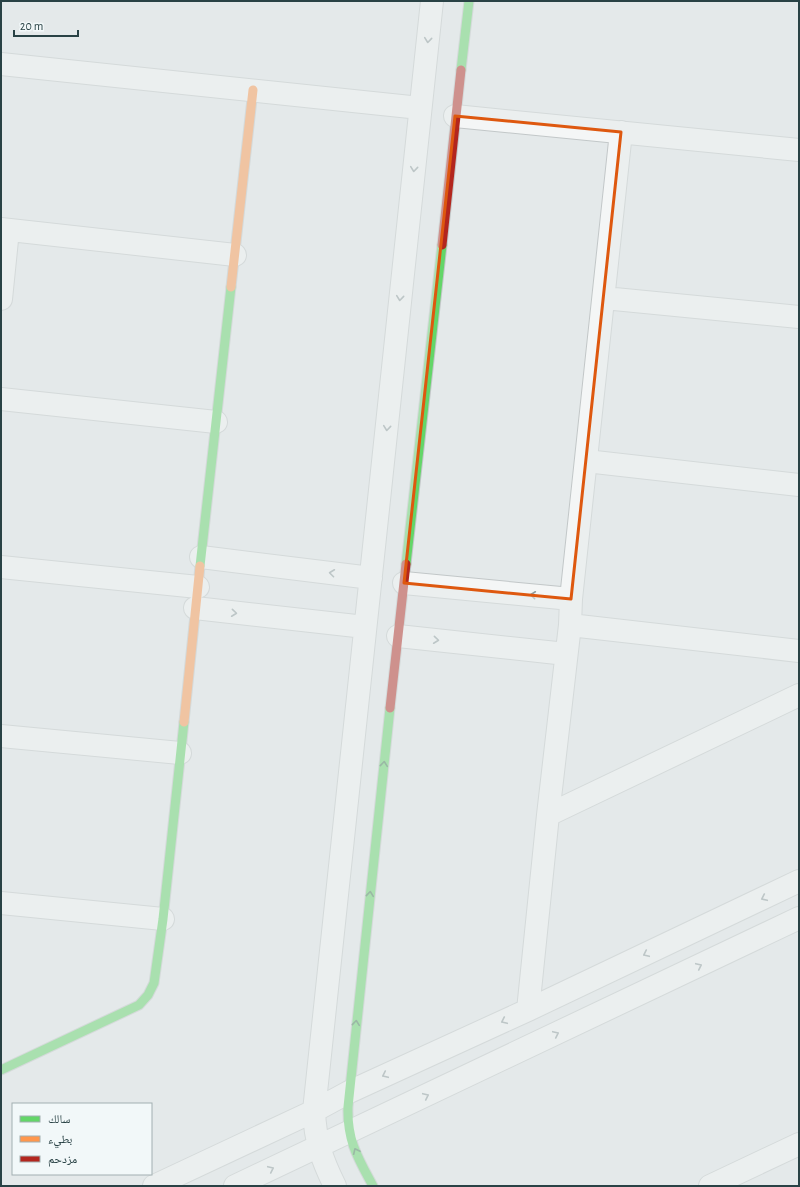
<svg xmlns="http://www.w3.org/2000/svg" width="800" height="1187" font-family="'Alegreya Sans','Noto Naskh Arabic',sans-serif">
  <style>
    .lines { fill: none; stroke-linecap: round; stroke-linejoin: round }
    .street-casing { stroke: #c2c7c8; stroke-width: 24 }
    .fast-casing { stroke: #c2c7c8; stroke-width: 11 }
    .slow-casing { stroke: #c2c7c8; stroke-width: 11 }
    .jam-casing { stroke: #c2c7c8; stroke-width: 11 }
    .street { stroke: #f4f6f6; stroke-width: 22 }
    .fast { stroke: #63d668; stroke-width: 9 }
    .slow { stroke: #ff974d; stroke-width: 9 }
    .jam { stroke: #b3261e; stroke-width: 9 }
    .oneway { stroke: #8e9c9e }
    .oneway2 { stroke: #407d53 }
    .marked { fill: none; stroke: #de580f; stroke-width: 3; stroke-linejoin: round }
  </style>
  <rect width="100%" height="100%" fill="#e4e9ea"/>
  <g class="lines">
    <defs>
      <path id="street" d="M1 64 420 108
        M455 116 799 150
        M1 229 235 255
        M604 298 799 317
        M1 299 8 230
        M1 399 216 422
        M586 461 799 485
        M201 557 371 578
        M1 567 198 587
        M404 583 571 599
        M195 608 365 627
        M570 625 799 651
        M398 636 566 654
        M1 736 180 753
        M548 815 799 695
        M1 903 163 919
        M528 1010 548 815 570 625 571 599 621 132
        M154 1186 314 1111 349 1092 528 1010 799 881
        M235 1186 799 918
        M335 1186C322 1160 315 1140 314 1111L432 1
        M710 1186 799 1144"/>
      <path id="fast" d="M461 70 469 1
        M406 564 442 245
        M200 566 231 287
        M1 1070 139 1005 148 995 154 983 163 919 184 722
        M373 1186C358 1158 347 1141 348 1107L390 708"/>
      <path id="slow" d="M231 287 253 90
        M184 722 200 566"/>
      <path id="jam" d="M442 245 461 70
        M390 708 406 564"/>
    </defs>
    <use href="#street" class="street-casing"/>
    <use href="#fast" class="fast-casing"/>
    <use href="#slow" class="slow-casing"/>
    <use href="#jam" class="jam-casing"/>
    <use href="#street" class="street"/>
    <use href="#fast" class="fast"/>
    <use href="#slow" class="slow"/>
    <use href="#jam" class="jam"/>
  </g>
  <defs><path id="oneway-chevron" d="M-2-3.5L2.5 0L-2 3.5" fill="none" stroke-width="1.6" stroke-linecap="round" stroke-linejoin="round"/></defs>
  <g class="oneway">
    <use href="#oneway-chevron" transform="translate(428 40) rotate(96)"/>
    <use href="#oneway-chevron" transform="translate(414 169) rotate(96)"/>
    <use href="#oneway-chevron" transform="translate(400 298) rotate(96)"/>
    <use href="#oneway-chevron" transform="translate(387 428) rotate(96)"/>
    <use href="#oneway-chevron" transform="translate(332 573) rotate(-173)"/>
    <use href="#oneway-chevron" transform="translate(533 595) rotate(-174)"/>
    <use href="#oneway-chevron" transform="translate(234 613) rotate(6)"/>
    <use href="#oneway-chevron" transform="translate(436 640) rotate(6)"/>
    <use href="#oneway-chevron" transform="translate(764 898) rotate(155)"/>
    <use href="#oneway-chevron" transform="translate(646 954) rotate(155)"/>
    <use href="#oneway-chevron" transform="translate(699 966) rotate(-25)"/>
    <use href="#oneway-chevron" transform="translate(504 1021) rotate(155)"/>
    <use href="#oneway-chevron" transform="translate(556 1034) rotate(-25)"/>
    <use href="#oneway-chevron" transform="translate(385 1075) rotate(155)"/>
    <use href="#oneway-chevron" transform="translate(426 1096) rotate(-25)"/>
    <use href="#oneway-chevron" transform="translate(271 1169) rotate(-25)"/>
  </g>
  <g class="oneway2">
    <use href="#oneway-chevron" transform="translate(384 764) rotate(-84)"/>
    <use href="#oneway-chevron" transform="translate(370 894) rotate(-84)"/>
    <use href="#oneway-chevron" transform="translate(356 1023) rotate(-84)"/>
    <use href="#oneway-chevron" transform="translate(356 1151) rotate(-115)"/>
  </g>
  <path d="M0 0H800V1187H0ZM455 116 621 132 571 599 404 583Z" fill="#e4e9ea" fill-opacity=".55" fill-rule="evenodd"/>
  <path class="marked" d="M455 116 621 132 571 599 404 583Z"/>
  <rect width="800" height="1187" fill="none" stroke="#294245" stroke-width="4"/>
  <rect x="12" y="1103" width="140" height="72" fill="#f2f8f9" stroke="#a2afb1"/>
  <rect x="20" y="1116" width="20" height="6" fill="#63d668" stroke="#a2afb1"/>
  <text x="48" y="1123" font-size="12" fill="#294245">سالك</text>
  <rect x="20" y="1136" width="20" height="6" fill="#ff974d" stroke="#a2afb1"/>
  <text x="48" y="1143" font-size="12" fill="#294245">بطيء</text>
  <rect x="20" y="1156" width="20" height="6" fill="#b3261e" stroke="#a2afb1"/>
  <text x="48" y="1163" font-size="12" fill="#294245">مزدحم</text>
  <path d="M14 30v6h64v-6" fill="none" stroke="#294245" stroke-width="2"/>
  <text x="20" y="30" font-size="12" fill="#294245" stroke="#f2f8f9" stroke-width="3" paint-order="stroke">20 m</text>
</svg>
